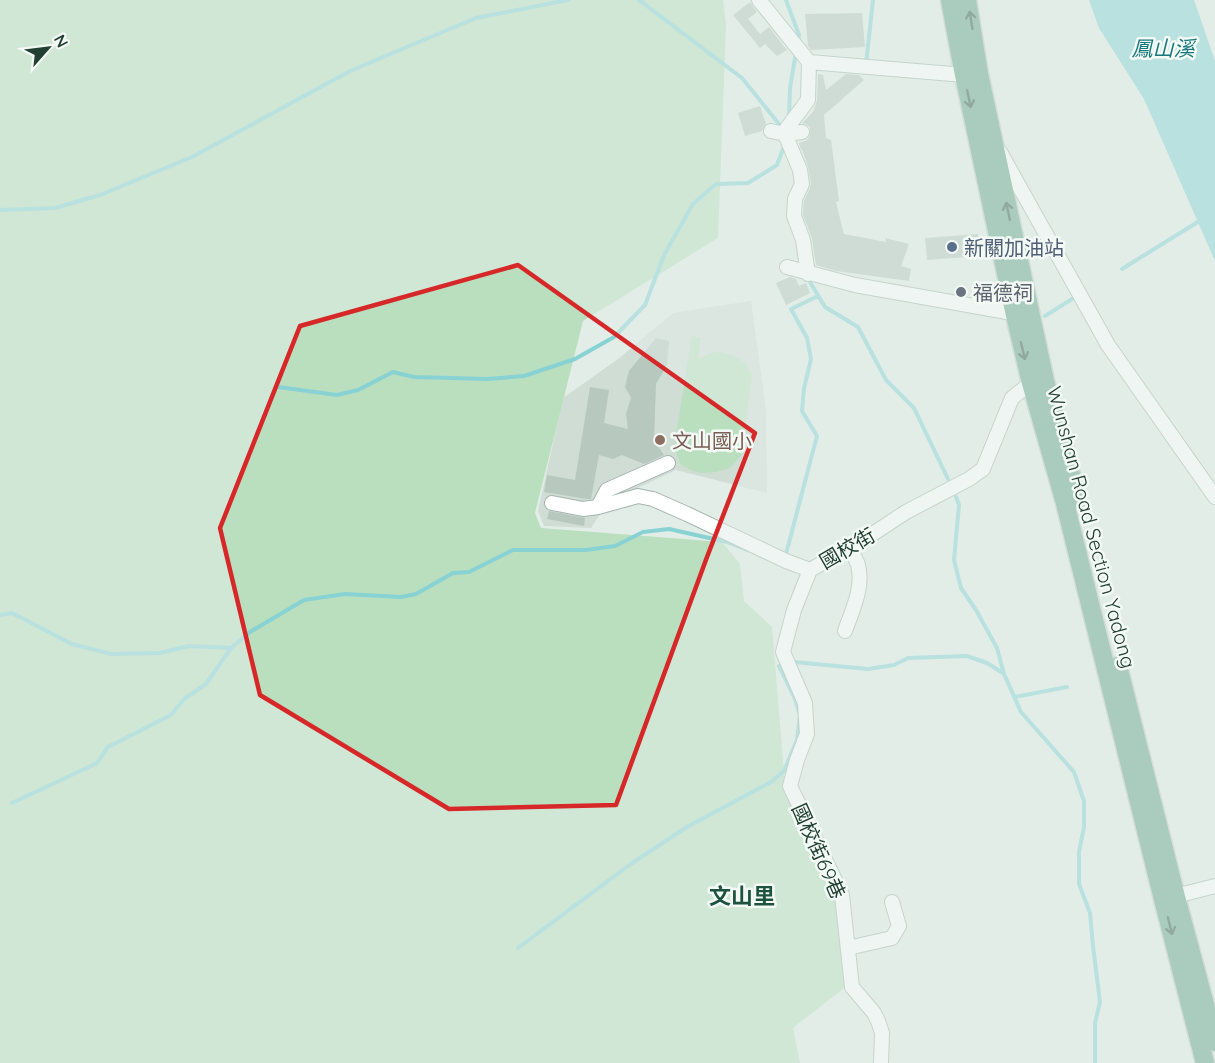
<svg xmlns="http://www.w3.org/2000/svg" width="1215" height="1063" font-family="Quicksand,'Noto Sans TC',sans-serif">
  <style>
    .built { fill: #d0ddd5 }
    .green { fill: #badfbf }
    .water { fill: #88d2d4 }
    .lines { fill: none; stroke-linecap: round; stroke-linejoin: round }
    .stream { stroke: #88d2d4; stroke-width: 4 }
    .building { fill: #b7c8bf }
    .minor-casing { stroke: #a4b5ad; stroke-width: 16 }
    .major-casing { stroke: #c1c9c6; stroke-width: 21 }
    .minor { stroke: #fff; stroke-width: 14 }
    .major { stroke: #65a48c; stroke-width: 18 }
    .oneway { stroke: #325849 }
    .marked { fill: none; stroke: #d62828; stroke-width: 4.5; stroke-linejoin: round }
    .service-dot { fill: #5c6f8a; stroke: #f3f9f5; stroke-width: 2 }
    .worship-dot { fill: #6b7280; stroke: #f3f9f5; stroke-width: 2 }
    .education-dot { fill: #8d6e63; stroke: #f3f9f5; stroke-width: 2 }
    .labels { text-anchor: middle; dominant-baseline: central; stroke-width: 5; stroke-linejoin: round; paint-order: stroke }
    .service-label { font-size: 20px; fill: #4e5e75; stroke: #f3f9f5; text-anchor: start }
    .worship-label { font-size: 20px; fill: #5b616d; stroke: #f3f9f5; text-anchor: start }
    .education-label { font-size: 20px; fill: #785e54; stroke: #f3f9f5; text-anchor: start }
    .street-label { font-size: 20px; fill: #213f33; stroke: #f3f9f5 }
    .water-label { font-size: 21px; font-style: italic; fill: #18797d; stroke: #f3f9f5 }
    .quarter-label { font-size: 22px; font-weight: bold; fill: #1c523e; stroke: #f3f9f5 }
  </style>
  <rect width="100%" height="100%" fill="#e2ede7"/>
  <path class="built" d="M751 301 766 410 767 493 676 470 608 502 591 528 544 526 538 511 563 398 618 359 673 313Z"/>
  <path class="green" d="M0 0H723L726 25 718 238 583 321 535 513 541 528 722 542 740 564 744 601 772 627 786 795 838 871 853 981 793 1028 800 1063H0Z
    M692 336 700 338 698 360 709 353 722 352 734 356 745 363 752 375 741 456 730 468 716 472 701 473 690 470 680 464 674 447Z"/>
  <path class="water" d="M1089 0H1194L1215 61V261L1144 99 1099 28Z"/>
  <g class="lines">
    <path class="stream" d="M639 0 742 78 783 129
      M786 0 799 35 798 42
      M866 64 873 0
      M789 119 790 88 796 52
      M0 210 55 208 100 195 192 157 350 71 476 18 568 0
      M1122 269 1201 220
      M810 282 825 307 858 327 886 380 914 408 948 479
      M1045 316 1072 299
      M278 387 337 395 358 390 393 372 414 377 487 379 524 376 575 359 614 337 645 305 664 255 693 204 716 184 748 183 777 165 785 144
      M956 497 959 505 954 560 961 588 976 610 997 648 1004 674 1021 712 1074 772 1084 801V827L1079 852V884L1090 913 1093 946 1100 1002 1095 1023V1063
      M786 554 817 436 802 411 804 388 811 359 807 338 791 309 818 296
      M0 615 12 613 72 644 111 654 160 653 189 646 231 648
      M794 662 868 669 894 665 908 658 967 656 987 663 1003 673
      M1015 697 1067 687
      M12 803 97 763 108 747 171 715 184 699 206 684 231 648 250 632 304 600 345 594 401 597 416 594 453 573 469 572 513 550H586L615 546 643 532 669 529 727 542 750 551
      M518 948 632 863 687 827 771 782 784 771 797 740 800 715 795 699 779 666"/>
  </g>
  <path class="building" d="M750 2 757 12 748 19 760 34 769 27 787 50 777 56 765 44 760 48 733 15Z
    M862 13 865 47 811 50 808 46 805 14Z
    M818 74 823 75 826 90 846 74 859 75 864 80 824 115 826 138 831 140 839 201 836 202 844 234 886 242 885 238 909 244 901 266 911 269 909 281 836 271 816 265 812 238 803 215 804 201 810 188 811 183 808 167 802 149 801 150 799 143 807 140 810 135V127L806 124 802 123 813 112 817 101Z
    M760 106 766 124 762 131 745 136 738 113Z
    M978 234 980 256 927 260 925 238Z
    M790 277 796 279 799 286 806 283 810 293 786 305 776 283Z
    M656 338 669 341 667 365 656 384 654 441 664 455 644 464 622 455 613 459 599 455 591 499H587L544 492 547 475 575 480 590 387 609 390 604 423 628 429 626 414 631 398 625 387 629 371Z
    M549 511 585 518 584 526 547 519Z"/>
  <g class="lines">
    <defs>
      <path id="minor" d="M759 0 809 62 808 100 787 128 785 134 771 131
        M809 62 964 75 971 74
        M802 132 785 134 800 170 802 184 795 199 794 216 803 240 808 274
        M1000 152 1108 345 1215 497
        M787 267 855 285 1007 312 1021 309
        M552 503 583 509 598 507 607 490 668 463
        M598 507 638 496 653 499 687 514 786 561 810 570 865 539 906 512 969 479 983 469 1012 398 1031 383 1038 382
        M810 570 794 610 783 652 805 703 807 734 797 760 790 786 842 895 852 987 874 1013 878 1021 882 1033 881 1063
        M845 631C852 611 864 587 858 565 856 559 852 553 850 548
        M1168 898 1215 886
        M848 948 892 938 899 926 892 902"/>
      <path id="major" d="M950 0 964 75 1014 311 1031 383 1065 503 1163 899 1205 1063
        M967 0 979 74 1029 307 1045 381 1063 442 1077 500
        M1118 666 1176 897 1215 1042"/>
    </defs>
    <use href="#minor" class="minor-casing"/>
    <use href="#major" class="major-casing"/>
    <use href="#minor" class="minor"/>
    <use href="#major" class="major"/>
  </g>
  <defs><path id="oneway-shaft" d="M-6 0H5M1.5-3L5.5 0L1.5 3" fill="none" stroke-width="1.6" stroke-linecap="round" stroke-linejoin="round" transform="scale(1.5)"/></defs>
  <g class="oneway">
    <use href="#oneway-shaft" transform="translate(971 20) rotate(-99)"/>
    <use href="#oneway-shaft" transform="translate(969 99) rotate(78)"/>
    <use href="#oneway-shaft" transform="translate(1008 211) rotate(-102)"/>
    <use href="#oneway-shaft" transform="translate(1023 351) rotate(76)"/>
    <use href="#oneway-shaft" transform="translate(1170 926) rotate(76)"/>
  </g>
  <path d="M0 0H1215V1063H0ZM518 265 755 433 707 557 616 805 449 809 260 695 220 528 300 326Z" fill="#e2ede7" fill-opacity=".55" fill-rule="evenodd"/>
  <path class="marked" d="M518 265 755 433 707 557 616 805 449 809 260 695 220 528 300 326Z"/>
  <circle class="service-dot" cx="952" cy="247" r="6"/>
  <circle class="worship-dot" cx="961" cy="292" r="6"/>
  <circle class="education-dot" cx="660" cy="440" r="6"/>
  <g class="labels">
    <g class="service-label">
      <text x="964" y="247">新關加油站</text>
    </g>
    <g class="worship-label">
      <text x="973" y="292">福德祠</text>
    </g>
    <g class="education-label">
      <text x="672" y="440">文山國小</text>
    </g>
    <g class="street-label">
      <text transform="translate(1092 527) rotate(75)">Wunshan Road Section Yadong</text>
      <text transform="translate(847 548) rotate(-30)">國校街</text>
      <text transform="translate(819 851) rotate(66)">國校街69巷</text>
    </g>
    <g class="water-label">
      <text x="1163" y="48">鳳山溪</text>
    </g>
    <g class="quarter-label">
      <text x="742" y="896">文山里</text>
    </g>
  </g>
  <g transform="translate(48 48) rotate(62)" stroke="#f3f9f5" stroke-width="4.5" paint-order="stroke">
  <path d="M0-4.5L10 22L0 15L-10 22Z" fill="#213f33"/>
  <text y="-9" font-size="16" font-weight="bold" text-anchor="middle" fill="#213f33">N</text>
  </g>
</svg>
